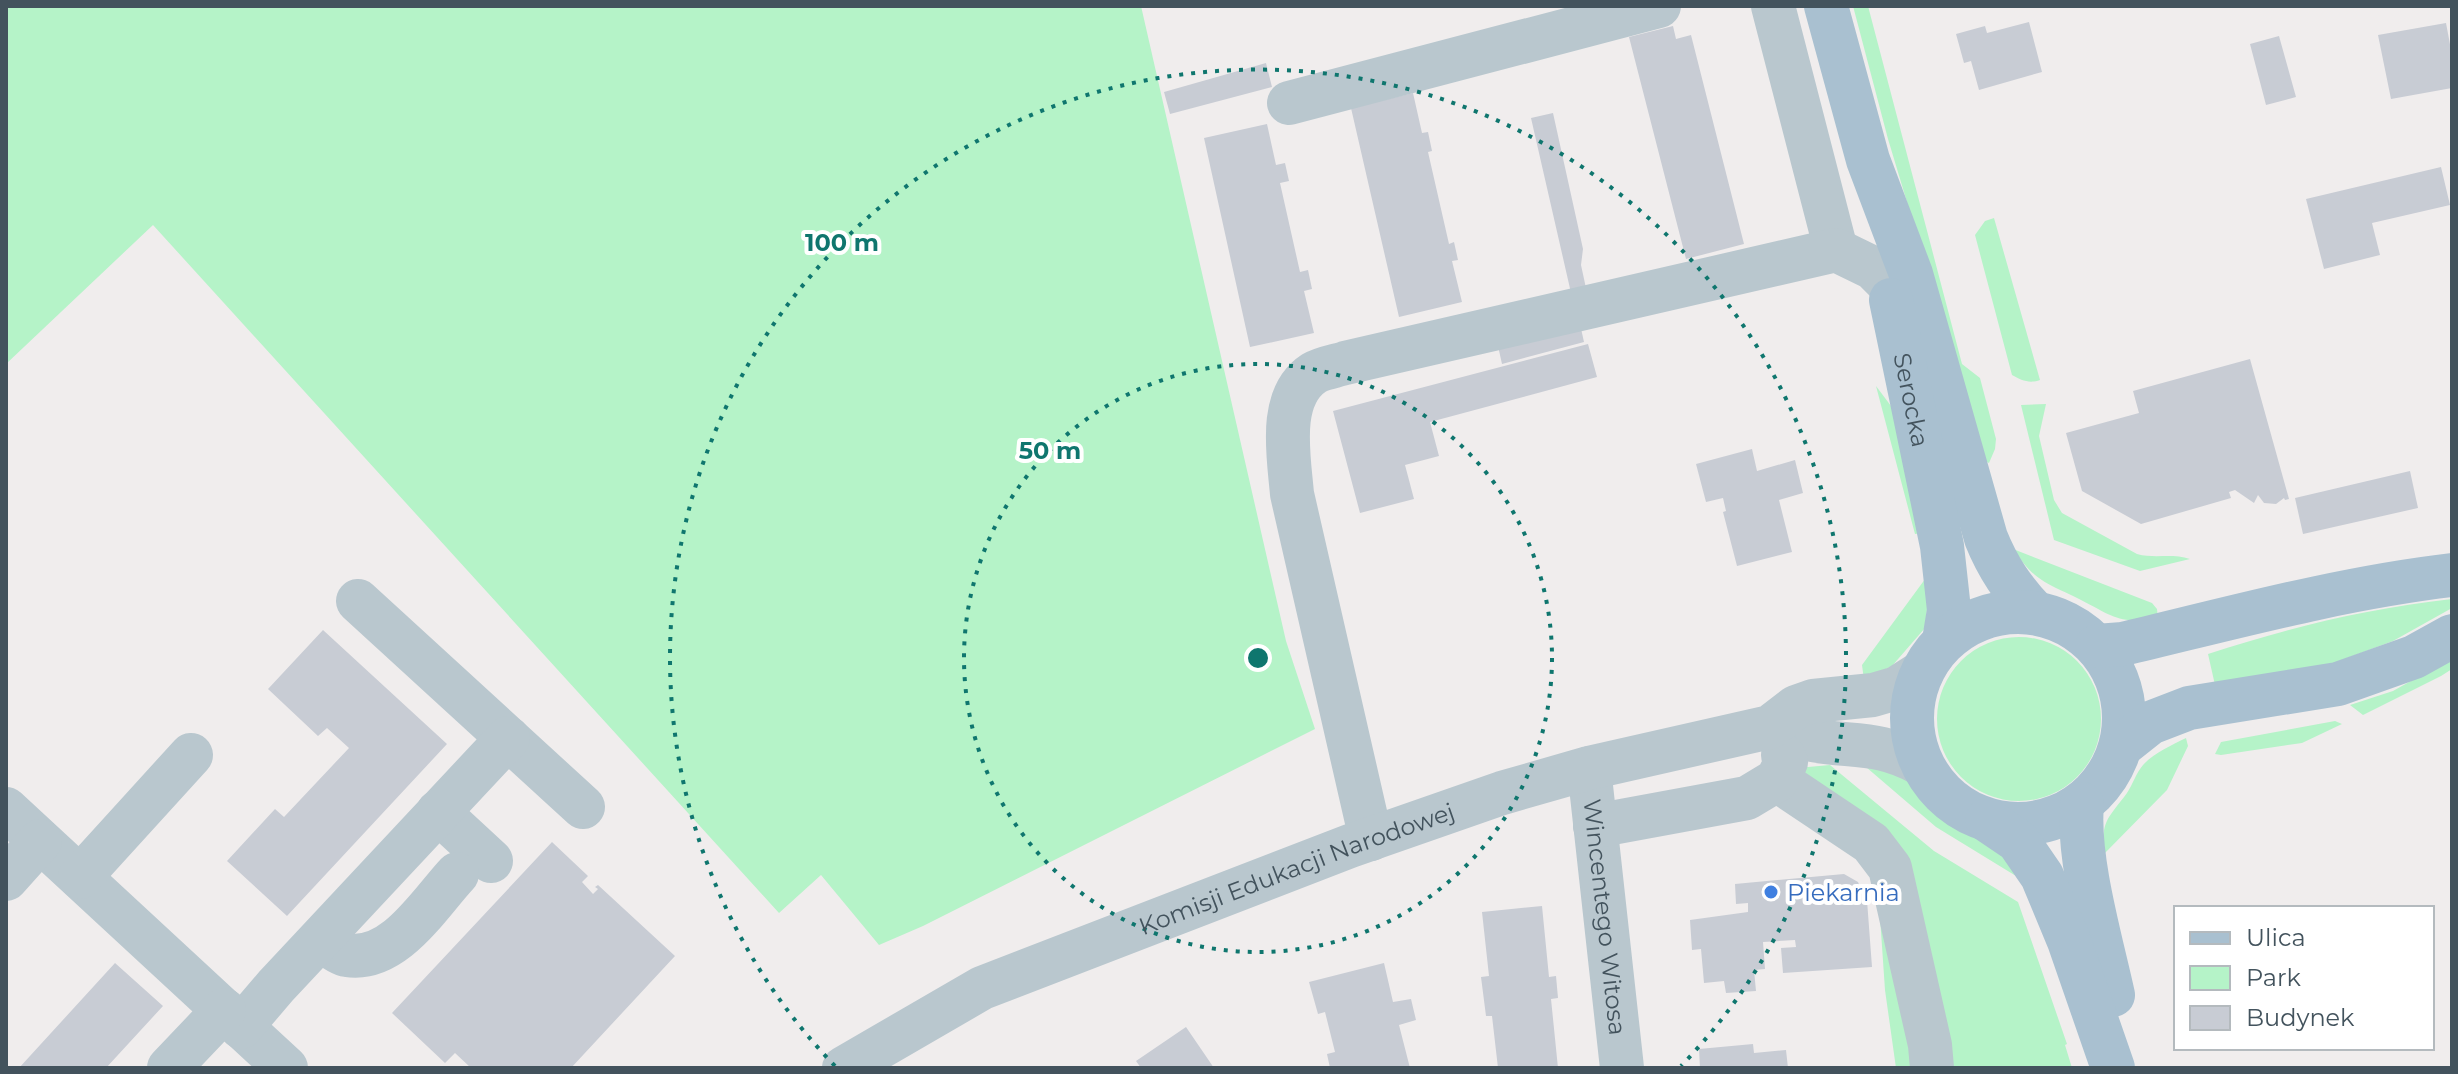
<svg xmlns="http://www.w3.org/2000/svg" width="2458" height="1074" font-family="Montserrat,sans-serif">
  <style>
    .green { fill: #b5f3c8 }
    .building { fill: #c8ccd4 }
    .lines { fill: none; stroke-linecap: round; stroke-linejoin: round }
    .minor { stroke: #b9c7ce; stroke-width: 44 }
    .major { stroke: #a9c0d0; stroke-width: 44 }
    .ring { fill: none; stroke: #0f766e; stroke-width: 4; stroke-dasharray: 4 8 }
    .shop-dot { fill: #3f7fe0; stroke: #fff; stroke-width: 3 }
    .labels { text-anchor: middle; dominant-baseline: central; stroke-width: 8; stroke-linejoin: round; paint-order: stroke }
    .street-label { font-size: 24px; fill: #43535d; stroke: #fff }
    .shop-label { font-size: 24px; fill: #366cbe; stroke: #fff; text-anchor: start }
    .centre { fill: #0f766e; stroke: #fff; stroke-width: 4 }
    .ring-label { font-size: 24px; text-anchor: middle; font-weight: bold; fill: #0f766e; stroke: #fff; stroke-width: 8; stroke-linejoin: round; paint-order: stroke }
  </style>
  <rect width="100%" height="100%" fill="#f0eded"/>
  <path class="green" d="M6 6H1141L1286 641 1315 729 923 926 879 945 821 875 779 913 153 225 6 364Z
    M1853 6H1868L1962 364 1980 378 1996 439 1995 449 1989 463 1985 461 1888 139Z
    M1994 218 2040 380C2029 384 2021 380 2012 375L1975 235 1985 221Z
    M1876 386 1894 410 1923 533 1915 534Z
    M2046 404 2039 436 2054 500 2062 513 2137 554C2155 559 2172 553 2190 559L2140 571 2054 540 2021 405Z
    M2013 549 2152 603 2157 609 2158 619C2119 624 2114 617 2081 600 2047 583 2036 583 2013 549Z
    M1931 571 1925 628 1892 666 1864 680 1862 665Z
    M2452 599V608L2393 641 2315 670 2215 685 2208 654C2291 627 2365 609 2452 599Z
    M1937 719a82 82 0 1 1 164 0a82 82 0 1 1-164 0Z
    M2452 658V669L2441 676 2363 715 2350 705 2393 691Z
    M2335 721 2342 724 2302 743 2221 755 2215 754 2221 742Z
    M2186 738 2188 746 2167 790 2103 855C2102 819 2107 820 2127 793 2133 784 2136 773 2143 765 2154 753 2172 745 2186 738Z
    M1863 758 1915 784 1938 813 1952 823 1997 844 2016 876 1936 827 1866 767Z
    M1830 765 1934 851 2018 902 2067 1044 2065 1045 2072 1068H1896L1885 990 1878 888 1797 768Z"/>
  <path class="building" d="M2029 22 2042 72 1979 90 1971 61 1964 63 1956 34 1985 26 1987 33Z
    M2446 23 2452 55V88L2391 99 2378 35Z
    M1673 26 1676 39 1691 35 1744 244 1686 259 1629 37Z
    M2279 36 2296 97 2266 105 2250 44Z
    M1266 63 1272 87 1170 114 1164 92Z
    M1413 93 1422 133 1428 132 1432 151 1428 152 1449 244 1454 242 1458 260 1452 261 1462 302 1399 317 1351 108Z
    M1553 113 1583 249 1581 265 1589 302 1574 306 1531 118Z
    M1267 124 1276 165 1285 163 1289 181 1280 183 1300 272 1308 270 1312 289 1304 291 1314 333 1250 347 1204 138Z
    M2441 167 2450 205 2372 223 2380 255 2324 269 2306 199Z
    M1580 324 1584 342 1502 364 1498 346Z
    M1588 344 1597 377 1430 422 1439 456 1405 465 1414 499 1360 513 1333 411Z
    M2250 359 2289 499 2285 500 2284 498 2276 504 2264 503 2258 495 2254 503 2235 490 2229 492 2231 498 2141 524 2082 491 2066 433 2139 413 2133 391Z
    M1752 449 1757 471 1795 460 1803 493 1779 500 1792 552 1737 566 1723 512 1726 511 1723 498 1706 502 1696 464Z
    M2410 471 2418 508 2303 534 2295 498Z
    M323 630 447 744 287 916 227 861 275 809 284 817 349 748 327 728 318 736 268 689Z
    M552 842 588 876 582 882 593 894 598 889 595 887 598 885 675 956 571 1068H471L455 1053 445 1063 392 1013Z
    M1844 874 1858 882 1860 887H1866L1872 967 1783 973 1781 948 1796 947 1795 940 1763 942 1765 969 1754 970 1756 991 1726 993 1724 981 1704 983 1701 949 1692 950 1690 920 1748 912V903L1736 904 1735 884Z
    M1542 906 1549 977 1556 976 1558 998 1551 999 1558 1068H1498L1492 1016H1486L1481 977 1489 976 1482 912Z
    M115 963 163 1006 106 1068H19Z
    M1384 963 1393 1002 1411 999 1416 1020 1399 1025 1410 1068H1330L1327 1054 1335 1052 1325 1012 1318 1014 1309 982Z
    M1186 1027 1214 1068H1141L1136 1061Z
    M1753 1044 1754 1053 1786 1050 1788 1068H1700L1699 1049Z"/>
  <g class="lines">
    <g class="minor">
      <path d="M1773 6 1836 250"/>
      <path d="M1289 103 1659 6"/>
      <path d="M358 601 583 807"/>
      <path d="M1770 727C1782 731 1794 737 1806 739 1851 748 1878 740 1921 764"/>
      <path id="s1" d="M1589 768 1622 1068"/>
      <path d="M1777 780 1871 843 1890 868 1930 1045 1932 1068"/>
      <path d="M6 809 286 1068"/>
      <path d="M438 812 491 861"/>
      <path d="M1595 826 1747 798 1777 780 1786 762 1783 755"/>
      <path d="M1371 839 1292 494C1289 457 1277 397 1314 373 1322 368 1336 366 1345 363L1836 250 1873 268 1887 282"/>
      <path d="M80 877 191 755"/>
      <path d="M6 879 40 841"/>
      <path d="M320 940C328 944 339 954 347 955 394 963 429 904 457 874"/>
      <path d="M241 1027 276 986 508 738"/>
      <path d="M169 1068 224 1010"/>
      <path id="s2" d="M844 1068 982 988 1350 846 1502 793 1589 768 1770 727 1796 707 1813 701 1873 695 1897 688 1922 672"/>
    </g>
    <g class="major">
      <path d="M1826 6 1868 160 1911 274 1986 538C1998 568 2013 590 2035 613"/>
      <path id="s3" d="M1891 300 1942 546 1949 610 1944 641"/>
      <circle cx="2018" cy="718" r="106"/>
      <path d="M2097 646 2123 644C2232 618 2341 588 2452 575"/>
      <path d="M2121 746 2150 723 2189 708 2338 684 2414 657 2452 636"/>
      <path d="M2082 804C2077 859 2101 940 2113 995"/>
      <path d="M1987 820 2018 841 2042 876 2069 941 2113 1068"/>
    </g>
  </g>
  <g class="ring">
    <circle cx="1258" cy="658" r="294"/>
    <path d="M835 1066A588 588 0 1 1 1681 1066"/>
  </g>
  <circle class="shop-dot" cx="1771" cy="892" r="8"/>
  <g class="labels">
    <g class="street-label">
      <text stroke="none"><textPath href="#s3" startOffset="102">Serocka</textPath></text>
      <text stroke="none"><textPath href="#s2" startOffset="496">Komisji Edukacji Narodowej</textPath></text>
      <text stroke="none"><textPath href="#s1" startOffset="150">Wincentego Witosa</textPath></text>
    </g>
    <g class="shop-label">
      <text x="1787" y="892">Piekarnia</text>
    </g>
  </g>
  <circle cx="1258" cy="658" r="12" class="centre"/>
  <g class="ring-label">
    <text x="842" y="251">100 m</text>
    <text x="1050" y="459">50 m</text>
  </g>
  <rect width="2458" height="1074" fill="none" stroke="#43535d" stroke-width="16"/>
  <rect x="2174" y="906" width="260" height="144" fill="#ffffff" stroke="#b4babe" stroke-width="2"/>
  <rect x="2190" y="932" width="40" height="12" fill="#a9c0d0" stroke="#b4babe" stroke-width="2"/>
  <text x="2246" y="946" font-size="24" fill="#43535d">Ulica</text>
  <rect x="2190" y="966" width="40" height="24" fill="#b5f3c8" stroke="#b4babe" stroke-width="2"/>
  <text x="2246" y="986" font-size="24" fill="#43535d">Park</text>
  <rect x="2190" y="1006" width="40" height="24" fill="#c8ccd4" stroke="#b4babe" stroke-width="2"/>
  <text x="2246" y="1026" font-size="24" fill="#43535d">Budynek</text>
</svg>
